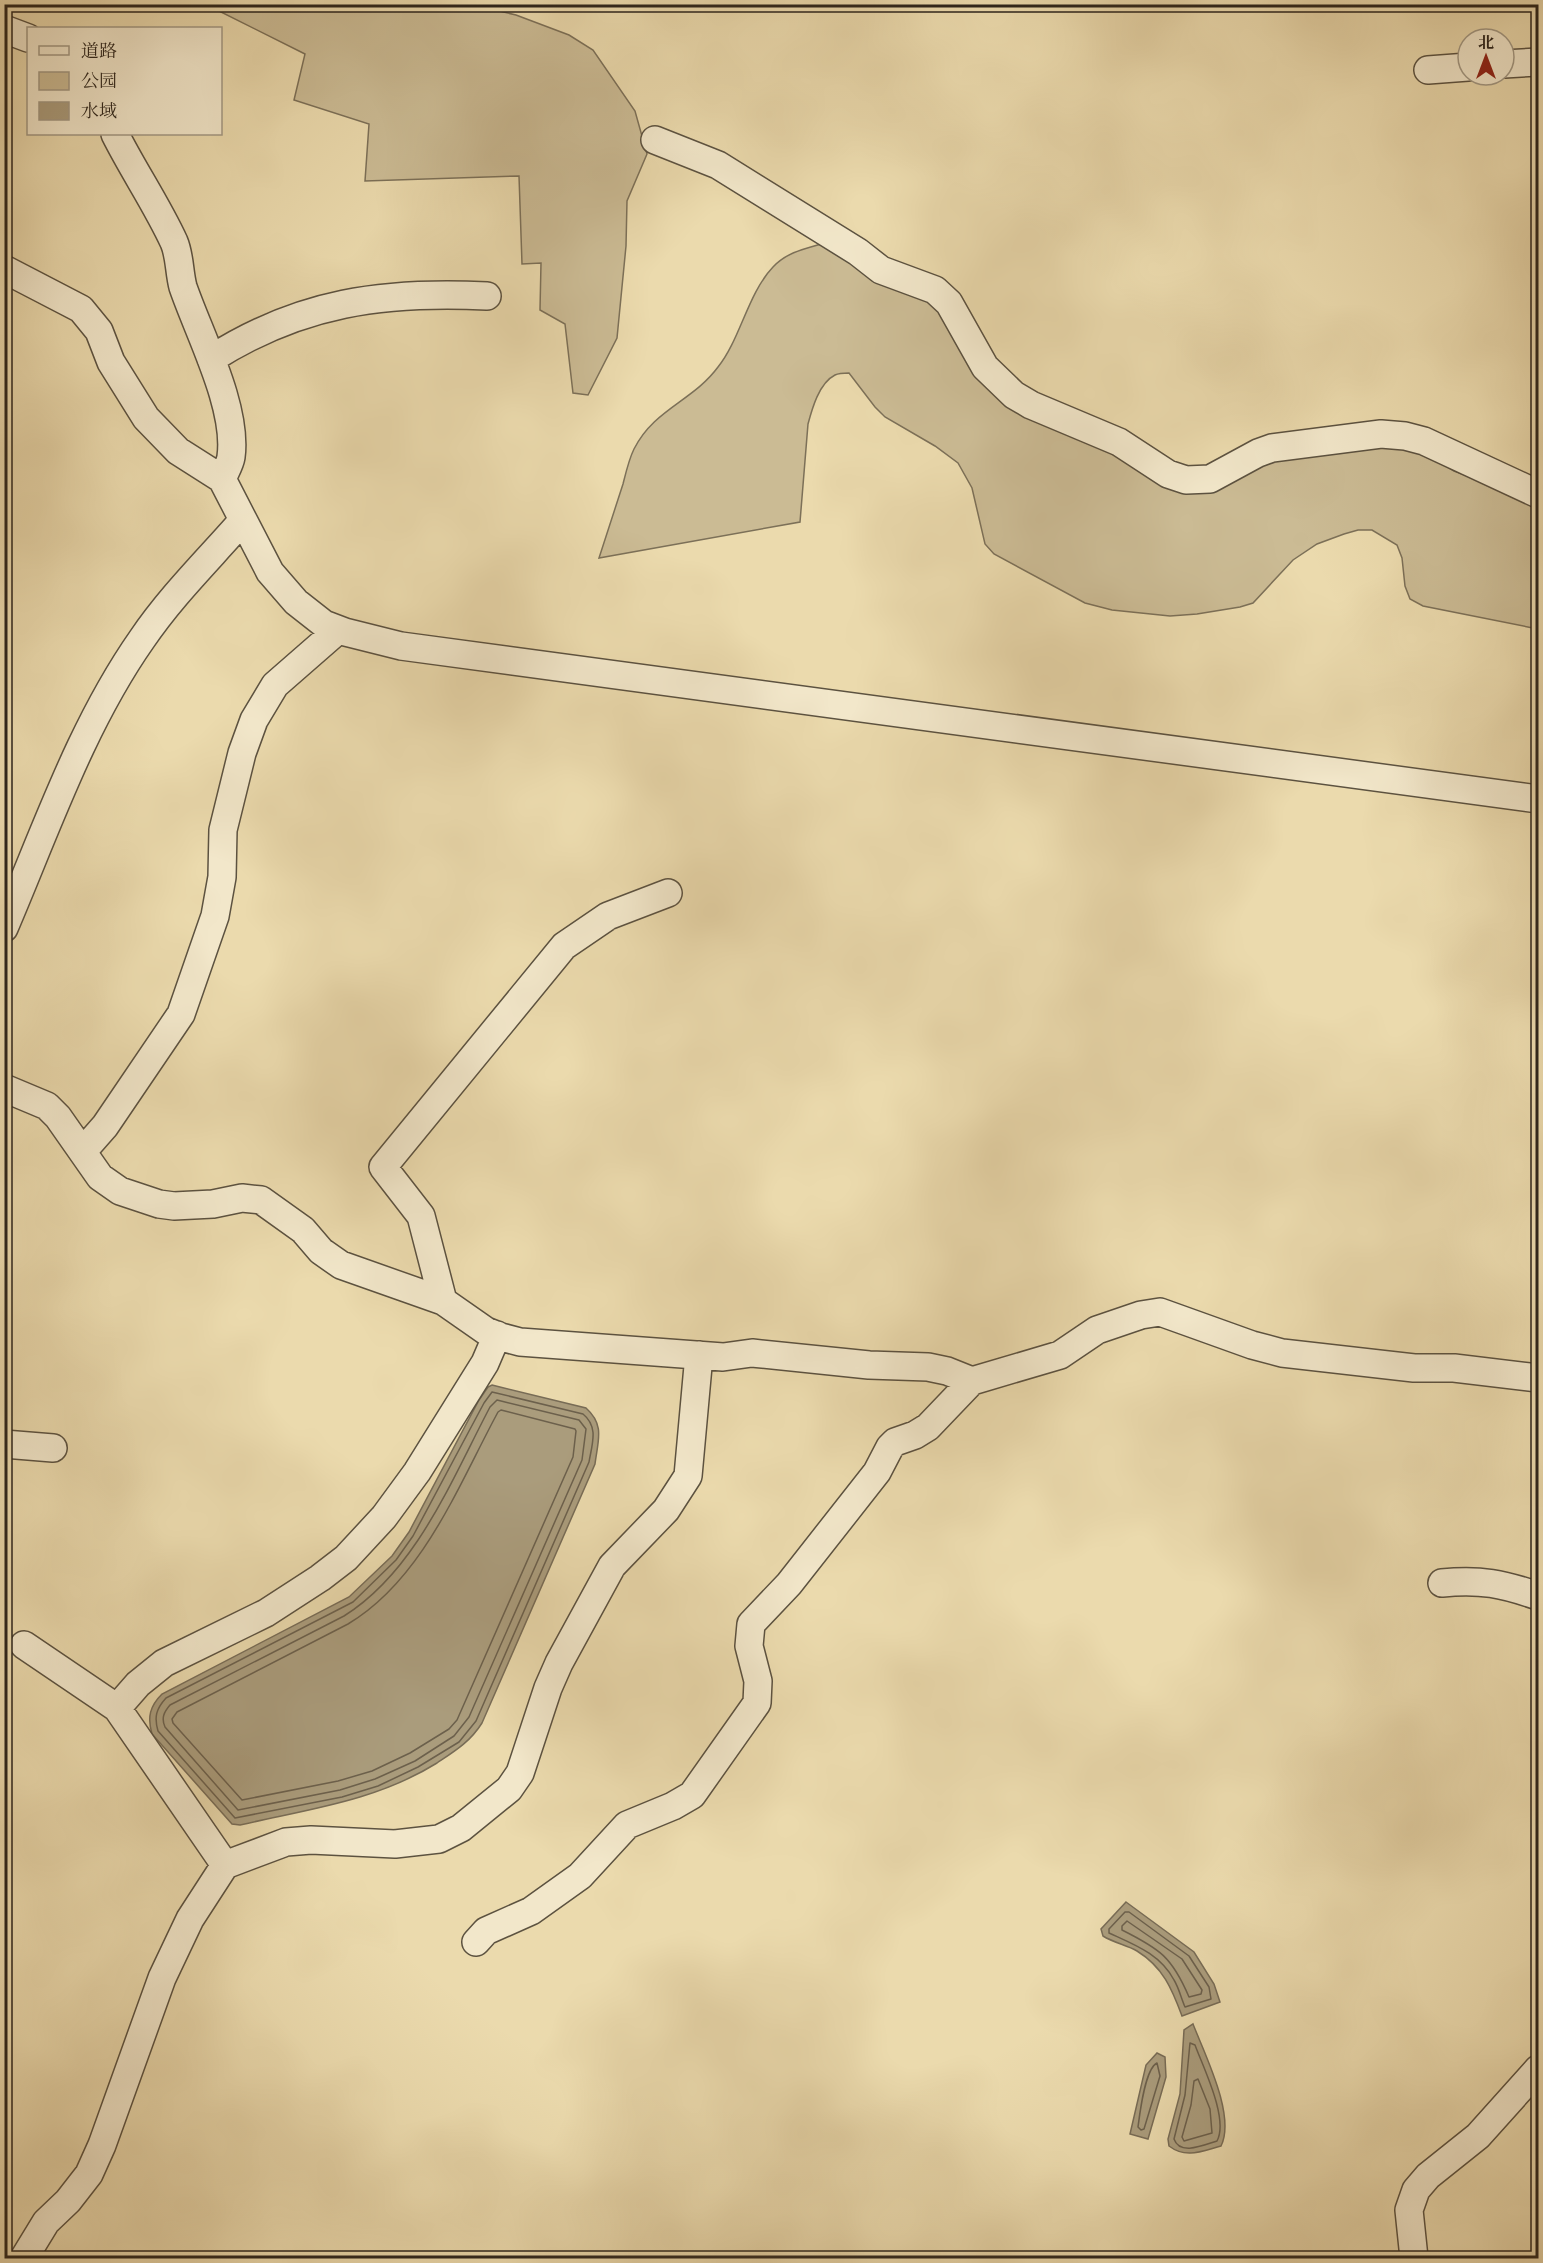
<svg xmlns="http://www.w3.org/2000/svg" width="1543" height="2263" font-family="'Sorts Mill Goudy','Noto Serif SC',serif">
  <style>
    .green { fill: #cbbb94; stroke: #7c7058; stroke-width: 1.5 }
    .water { fill: #aa9c7c; stroke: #786c56; stroke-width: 1.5 }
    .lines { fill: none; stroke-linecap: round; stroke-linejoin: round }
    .shore { stroke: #6c604c; stroke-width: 1.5 }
    .minor-casing { stroke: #5c5240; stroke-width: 30 }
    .minor { stroke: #f2e7ca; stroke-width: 27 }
  </style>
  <rect width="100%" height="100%" fill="#ebdaad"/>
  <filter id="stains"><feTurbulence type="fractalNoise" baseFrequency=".00333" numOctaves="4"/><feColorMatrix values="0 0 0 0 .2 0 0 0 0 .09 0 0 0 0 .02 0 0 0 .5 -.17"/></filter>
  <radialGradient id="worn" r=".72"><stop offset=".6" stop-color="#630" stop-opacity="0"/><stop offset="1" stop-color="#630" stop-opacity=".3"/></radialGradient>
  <path class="green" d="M207 5H473L516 15 569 35 593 50 635 111 647 154 627 201 626 246 617 338 588 395 573 393 565 324 540 310 541 263 522 264 519 176 365 181 369 124 294 100 305 54Z
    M821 244 928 294 958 343 1173 484 1271 454 1398 443 1418 448 1454 471 1538 502V629L1423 606 1410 599 1405 586 1402 558 1397 545 1372 530H1358L1344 534 1317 544 1293 560 1253 603 1240 607 1197 614 1170 616 1112 610 1085 603 994 554 985 544 972 488 958 463 935 446 885 417 875 407 849 373C845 373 839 373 835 375 819 383 812 409 808 424L800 522 599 558C607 533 615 508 623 484 626 472 629 459 634 449 654 409 693 401 718 367 740 340 748 293 773 267 786 253 803 249 821 244Z"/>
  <path class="water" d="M492 1385 586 1408C605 1425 598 1440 595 1464L482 1723C470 1742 455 1751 437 1763 376 1801 309 1809 240 1825L232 1824 152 1734C147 1717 150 1706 162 1694L349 1597 392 1556 409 1532 479 1400 488 1387Z
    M1126 1902 1194 1952 1214 1984 1220 2002 1182 2016C1172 1989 1163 1967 1137 1951 1127 1945 1114 1943 1103 1936L1101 1929Z
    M1193 2024C1205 2055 1236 2116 1221 2146 1202 2151 1186 2159 1169 2146L1168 2139 1180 2094 1184 2030Z
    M1157 2053 1165 2057 1166 2077 1148 2139 1130 2134 1146 2065Z"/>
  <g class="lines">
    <path class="shore" d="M492 1392 583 1414C599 1427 592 1444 589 1462L476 1721 459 1742 418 1767 378 1786 342 1797 235 1818 158 1731C154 1717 156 1709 166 1698L353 1602 396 1560 413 1536 484 1403Z
      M497 1400 579 1420 586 1429 582 1460 469 1717 454 1736 415 1761 375 1779 340 1790 238 1810 165 1727C161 1718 164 1712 170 1705L344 1616C416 1571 452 1479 490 1407Z
      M501 1410 575 1429 576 1431 573 1457 457 1720 449 1729 410 1753 372 1771 338 1781 242 1800 173 1723 172 1719 177 1712 348 1624C423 1579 458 1486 498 1412Z
      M1125 1912H1129L1189 1956 1209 1987 1211 1999 1185 2007C1181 1998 1179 1988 1174 1980 1160 1954 1135 1945 1109 1933V1929Z
      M1127 1921 1182 1959 1202 1990 1201 1994 1189 1997C1172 1957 1160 1949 1122 1930V1926Z
      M1190 2043 1195 2045C1203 2067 1229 2119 1217 2141 1204 2145 1180 2156 1174 2139L1185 2095Z
      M1157 2063 1160 2076 1144 2129 1141 2130 1138 2127C1140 2112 1145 2069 1157 2063Z
      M1198 2079 1210 2109 1212 2133 1184 2141 1182 2137 1191 2105 1194 2081Z"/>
    <defs>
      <path id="minor" d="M4 29 28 38
        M1504 64 1538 62
        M1428 70 1468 67
        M115 134C133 170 157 205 174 242 180 256 179 272 183 287 199 334 238 407 231 457 230 464 225 472 222 479
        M655 140 718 165 858 252 881 270 935 290 949 303 985 367 1014 395 1031 405 1119 442 1168 474 1186 480 1210 479 1258 453 1272 448 1381 434 1405 436 1424 441 1538 494
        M4 269 81 309 99 331 111 362 146 418 178 451 222 479 270 572 296 602 324 624 345 632 401 646 1538 799
        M211 359C300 302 384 291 487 296
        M4 928C46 830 81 726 142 639 171 596 209 559 243 520
        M4 1088 47 1106 58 1117 100 1177 120 1191 159 1204 174 1206 213 1204 242 1198 261 1200 303 1230 321 1251 341 1265 443 1301 486 1331 501 1337 520 1342 723 1357 752 1353 869 1365 928 1367 947 1371 972 1381 1060 1355 1097 1330 1141 1315 1160 1312 1252 1345 1282 1353 1414 1368H1454L1538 1378
        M83 1151 105 1126 181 1014 215 916 222 877 223 830 242 753 254 720 275 685 338 630
        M443 1301 421 1216 383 1167 564 946 608 916 668 893
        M4 1444 53 1448
        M1442 1583C1481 1579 1503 1584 1538 1596
        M24 1645 117 1708 225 1865
        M117 1708 138 1684 164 1663 266 1613 320 1578 346 1558 384 1517 417 1472 485 1363 497 1335
        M476 1942 486 1931 531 1911 580 1876 627 1825 673 1806 692 1795 757 1703 758 1681 749 1646 751 1624 789 1584 877 1472 890 1447 895 1442 915 1435 928 1427 972 1381
        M24 2258 46 2222 68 2201 89 2174 102 2145 162 1978 190 1919 225 1865 286 1842 311 1840 395 1844 439 1839 461 1828 509 1789 520 1773 548 1688 559 1663 612 1566 666 1510 688 1476 699 1355
        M1414 2258 1409 2210 1416 2190 1428 2176 1478 2136 1538 2069"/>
    </defs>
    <use href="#minor" class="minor-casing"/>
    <use href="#minor" class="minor"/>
  </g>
  <rect width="1543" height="2263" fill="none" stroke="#ebdaad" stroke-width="24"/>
  <rect x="6" y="6" width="1531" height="2251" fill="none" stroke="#2d251c" stroke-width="3"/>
  <rect x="12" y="12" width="1519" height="2239" fill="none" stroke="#2d251c" stroke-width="1.5"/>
  <rect x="27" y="27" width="195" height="108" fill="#f2e7ca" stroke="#a39984" stroke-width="1.5"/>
  <rect x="39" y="46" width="30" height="9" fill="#f2e7ca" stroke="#a39984" stroke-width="1.5"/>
  <text x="81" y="57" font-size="18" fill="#2d251c">道路</text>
  <rect x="39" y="72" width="30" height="18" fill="#cbbb94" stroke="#a39984" stroke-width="1.5"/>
  <text x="81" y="87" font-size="18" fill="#2d251c">公园</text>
  <rect x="39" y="102" width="30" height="18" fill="#aa9c7c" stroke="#a39984" stroke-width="1.5"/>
  <text x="81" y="117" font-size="18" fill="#2d251c">水域</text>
  <g transform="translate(1486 57)"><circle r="28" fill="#f2e7ca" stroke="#a39984" stroke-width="1.5"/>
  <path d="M0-4.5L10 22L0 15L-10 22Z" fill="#8f2418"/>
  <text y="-9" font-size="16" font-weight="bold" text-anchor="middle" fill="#2d251c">北</text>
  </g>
  <rect width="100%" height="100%" filter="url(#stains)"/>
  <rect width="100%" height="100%" fill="url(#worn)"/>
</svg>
